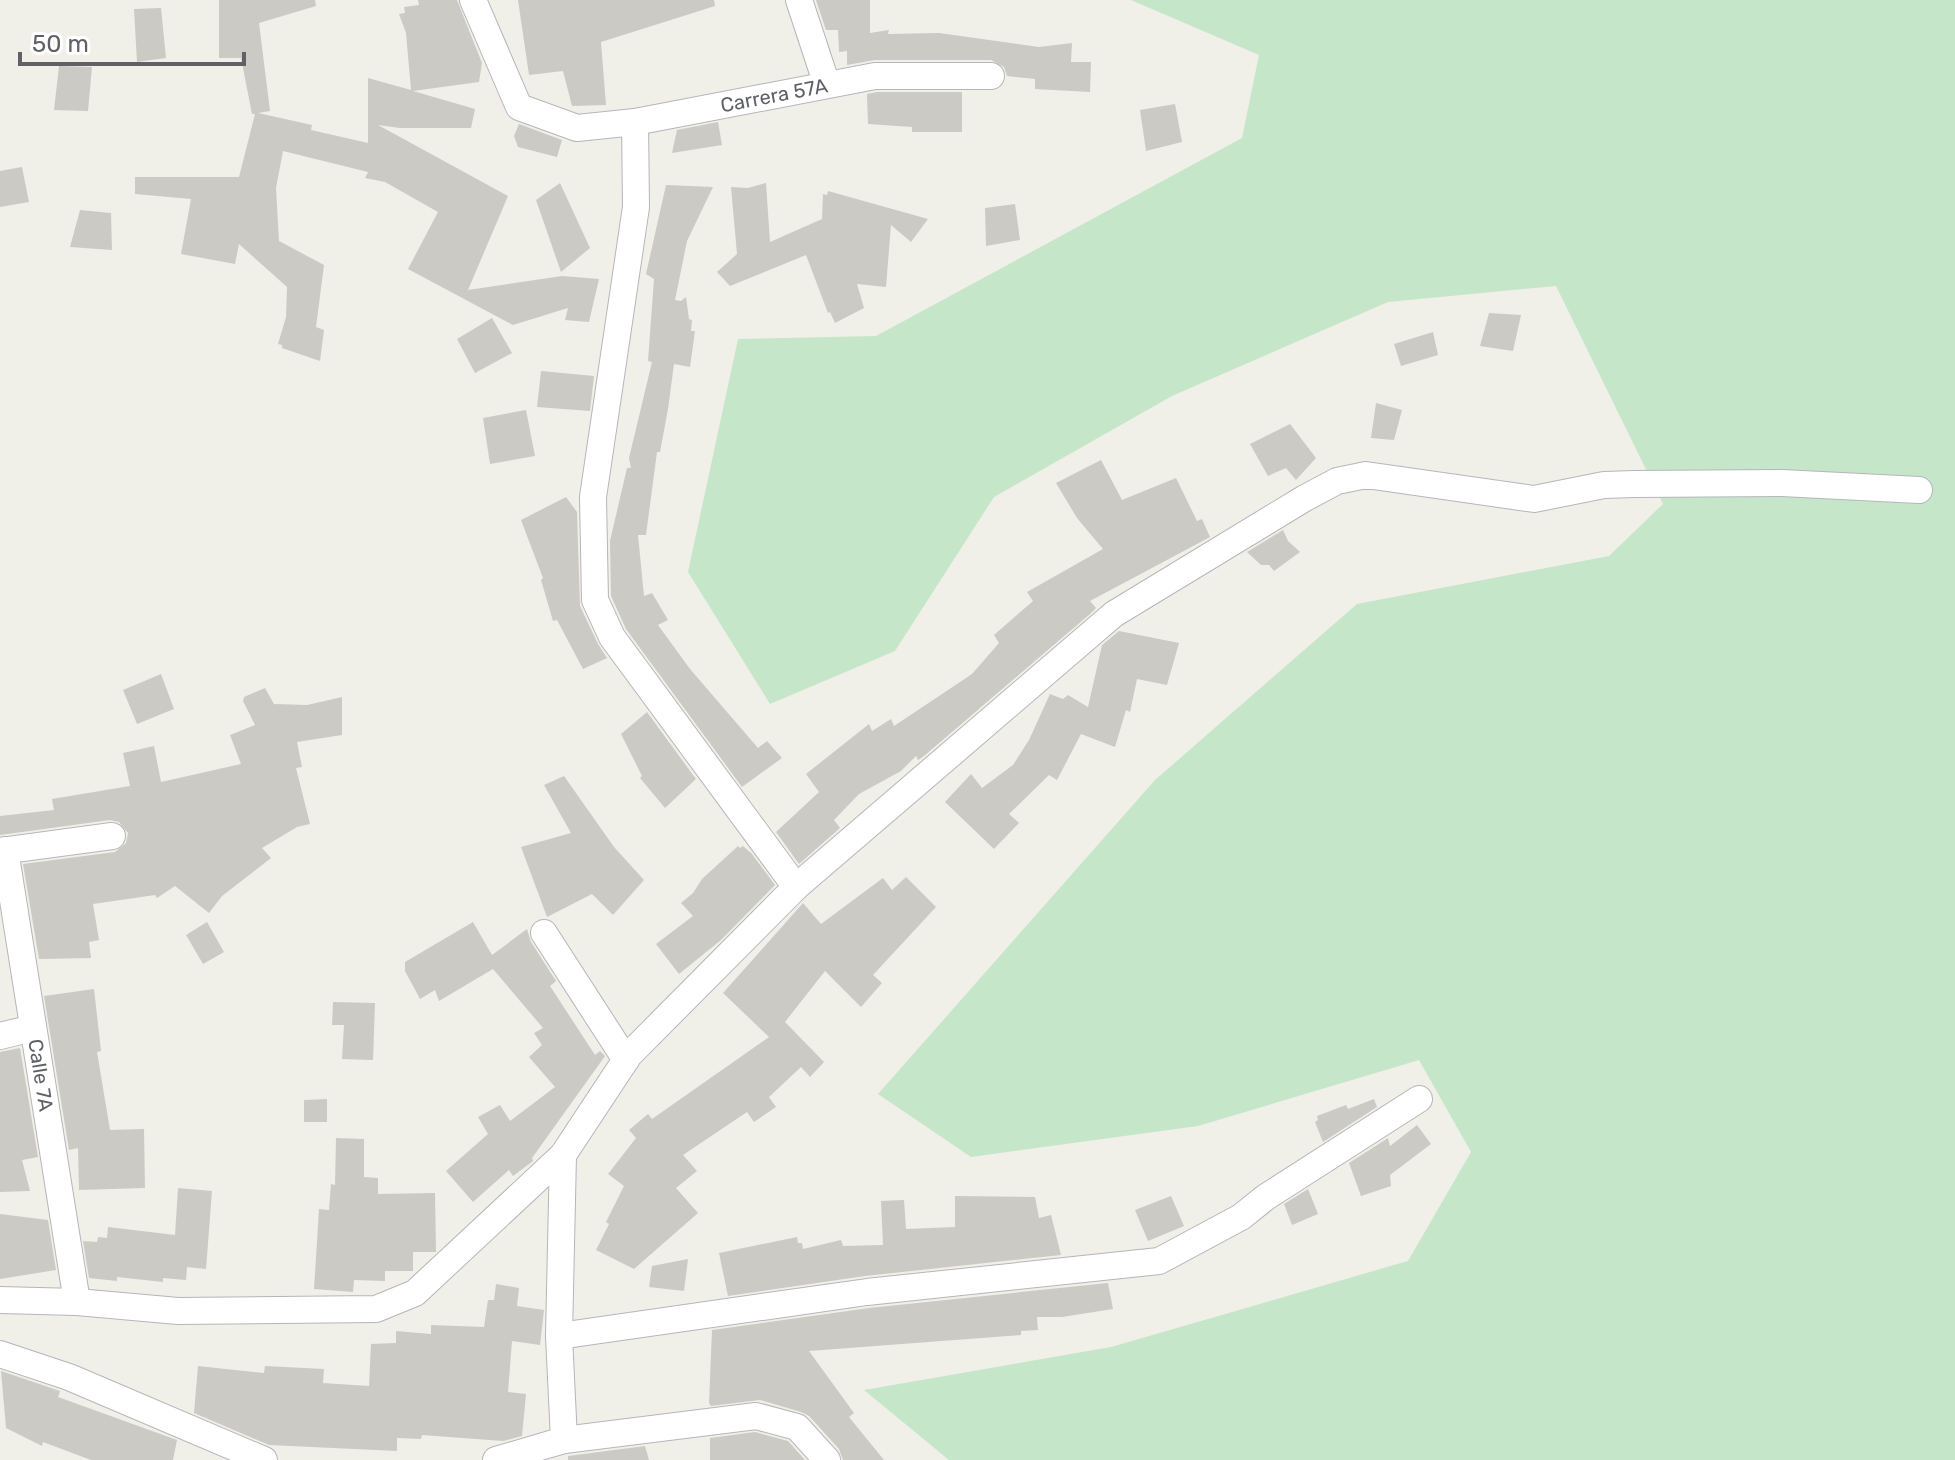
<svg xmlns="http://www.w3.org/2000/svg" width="1955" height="1460" font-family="Rubik,sans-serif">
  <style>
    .green { fill: #c6e6ca }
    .building { fill: #cccac4 }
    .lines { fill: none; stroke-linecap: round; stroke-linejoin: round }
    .minor-casing { stroke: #b5b6bb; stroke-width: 28 }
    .minor { stroke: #fff; stroke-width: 26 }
    .labels { text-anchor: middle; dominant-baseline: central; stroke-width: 6; stroke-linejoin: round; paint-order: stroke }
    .street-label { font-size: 20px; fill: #5f6167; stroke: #fff }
  </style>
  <rect width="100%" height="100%" fill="#f0efe8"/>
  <path class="green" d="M1131 0H1955V1460H949L864 1390 1111 1347 1408 1261 1471 1152 1419 1060 1198 1126 971 1157 878 1094 1155 780 1357 604 1609 556 1663 504 1556 286 1388 302 1172 396 994 497 895 651 770 704 688 572 738 339 876 336 1242 138 1259 55Z"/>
  <path class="building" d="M219 0H315L316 6 259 23 270 111 258 113 312 125 311 130 368 143V78L411 90 406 33 399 14 405 13 404 7 419 5 418 0H457L482 63 479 82 413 91 475 109 471 128H400L378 125 508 196 468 290 562 276 599 279 589 322 565 320 568 308 513 325 408 269 438 212 385 182 365 178 368 172 283 151 276 188 279 241 324 265 316 327 324 330 320 361 282 348V345L278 344 286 317 287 287 239 244 235 264 181 254 191 199 135 194V177H239L255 114H252L241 58H219Z
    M518 0H714L715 6 601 42 606 105 572 106 563 71 529 75Z
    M816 0H870V33L889 30 888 34 939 33 1039 47 1072 43 1071 62H1091L1090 92 1035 89V79L1007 76 1004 67 991 60H875L847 65V51L839 52 838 30H826Z
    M161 8 166 58 137 62 134 9Z
    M59 66 92 67 88 111 54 110Z
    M877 92H962V132H912V127L868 124 867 94Z
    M1175 104 1182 142 1146 151 1140 110Z
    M718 122 722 145 672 153 677 130Z
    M519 124 562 140 557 157 518 147 514 136Z
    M22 167 29 202 0 207V171Z
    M560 183 590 248 561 272 536 200Z
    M766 183 770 242 822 219 823 194 827 195 828 191 928 219 911 242 891 225 886 287 857 284 864 308 835 323 830 312 828 313 806 255 730 286 717 272 737 254 731 187 748 188Z
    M666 185 713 187 687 241 675 300 681 301 686 297 689 319 692 320 691 331H695L690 367 674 364 668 409 660 452H657L646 535H638L644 596 652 593 668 620 658 625 690 669 758 748 767 741 782 758 742 787 626 629 611 596 610 541 627 468H631L632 474 629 458 652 362 648 361 654 279 646 274Z
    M1015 204 1020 240 986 246 985 208Z
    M80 210 111 213 112 250 70 247Z
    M1489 313 1521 315 1513 351 1480 346Z
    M492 318 512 353 475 373 457 339Z
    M1433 332 1438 355 1401 366 1394 344Z
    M541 371 594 376 590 411 537 407Z
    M1376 403 1402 410 1394 440 1371 438Z
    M526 410 535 456 490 464 483 418Z
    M1290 424 1316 458 1296 480 1286 468 1268 476 1250 444Z
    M1101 460 1122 500 1176 478 1197 521 1202 519 1210 537 1090 601 1096 608 1090 614 924 756 918 760 916 756 901 771 859 794 834 820 840 828 799 864 776 832 819 792 806 774 869 724 872 731 891 719 894 726 972 674 999 643 994 635 1033 601 1027 592 1103 549 1077 518 1056 483Z
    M566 497 577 512 580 606 598 644 607 658 583 669 557 620 553 621 541 580 543 578 521 520Z
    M1283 530 1288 541 1300 552 1274 571 1269 565H1261L1247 552Z
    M1119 631 1179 643 1167 685 1137 679 1130 712 1126 710 1115 747 1081 734 1057 780 1049 775 1009 814 1019 823 994 849 945 802 971 774 982 788 1013 765 1029 740 1050 694 1063 699 1068 695 1088 707 1102 645Z
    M161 674 174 709 137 724 123 690Z
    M265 688 274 704 307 705 342 697V735L297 742 302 767 296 768 310 824 297 827 262 848 271 858 222 896 209 913 175 886 157 898 155 895 93 904 99 940 89 942 91 958 39 959 23 864 115 852 126 843 128 833 119 822 110 820 0 835V816L54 810 52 799 130 786 123 753 154 746 161 782 241 764 230 735 255 725 243 701 244 697Z
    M647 712 696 779 665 808 640 778 642 776 621 734Z
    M564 776 614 847 644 880 613 915 592 894 547 917 521 847 571 833 544 785Z
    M738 846 740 848 743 846 752 854 775 885 721 940 679 974 656 944 693 916 681 903 693 893 702 879Z
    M906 877 936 907 873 975 882 983 861 1007 825 971 785 1022 824 1062 810 1077 801 1067 769 1097 776 1107 754 1122 747 1112 683 1155 697 1171 676 1188 698 1213 634 1269 596 1250 609 1224 606 1222 624 1186 608 1174 636 1138 629 1130 648 1114 652 1119 769 1037 723 993 803 903 821 924 883 878 892 890Z
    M207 922 224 952 203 964 186 935Z
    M473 922 492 955 527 929 531 942 556 981 550 986 595 1055 600 1051 605 1056 532 1158 533 1161 513 1176 509 1170 473 1202 446 1171 488 1134 478 1117 500 1105 510 1121 555 1087 529 1057 542 1045 534 1033 543 1028 493 969 439 1001 435 990 420 999 405 971V962Z
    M94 989 101 1051 97 1052 110 1130 144 1129 145 1188 79 1190 78 1148 69 1150 44 996Z
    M333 1002 375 1003 373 1060 342 1059 344 1025H332Z
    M20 1048 38 1157 22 1160 30 1191 0 1192V1052Z
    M327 1099V1122H304V1100Z
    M1374 1099 1377 1107 1323 1142 1315 1122 1318 1120 1317 1116 1346 1105 1348 1109Z
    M1417 1125 1431 1144 1390 1175 1391 1186 1361 1196 1349 1163 1388 1138 1390 1146Z
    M336 1138 364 1139V1177L378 1178V1194L435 1193 436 1252H413V1271H385V1281L354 1280 353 1292 314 1289 319 1209 329 1210 331 1184 335 1185Z
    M178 1188 212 1191 206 1269 187 1267 186 1280 163 1278V1282L117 1277V1281L89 1278 83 1241 97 1242 98 1237 107 1238 108 1227 175 1235Z
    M1308 1189 1318 1214 1292 1225 1284 1204Z
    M955 1196 1035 1197 1039 1218 1051 1215 1061 1255 865 1276 728 1296 719 1253 797 1237 798 1243H802L803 1249 841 1240 843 1246 883 1245 881 1201 904 1200 906 1229 955 1227Z
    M1171 1196 1184 1226 1148 1241 1135 1210Z
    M0 1214 48 1220 56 1270 0 1279Z
    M688 1259 684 1291 649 1287 652 1266Z
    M1108 1283 1113 1309 1062 1317H1037L1038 1330 1021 1331V1335L809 1351 854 1413 849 1417 884 1460H843L839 1449 809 1416 801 1412 760 1400 711 1406 709 1403 712 1330 869 1308Z
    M496 1284 519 1288 517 1306 544 1310 540 1345 512 1341 508 1392 526 1394 522 1436 503 1441 422 1435 421 1439 397 1438V1451L269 1445 194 1413 198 1366 264 1373 265 1366 324 1369 323 1383 369 1386 371 1344 396 1343V1331L431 1334V1325L484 1327 488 1300H494Z
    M1 1371 60 1391 58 1397 177 1440 173 1460H91L43 1442 42 1446 6 1428Z
    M755 1432 788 1441 805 1460H710V1438Z
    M645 1446 649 1460H568V1456Z"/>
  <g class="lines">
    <defs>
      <g id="minor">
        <path id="s1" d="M473 0 519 107 577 128 635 122 875 76H991"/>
        <path d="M799 0 827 85"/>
        <path d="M635 122 636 207 593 497 595 600 612 637 796 887"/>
        <path id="s2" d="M5 850 77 1302"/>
        <path d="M0 851 112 836"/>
        <path d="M544 933 626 1060"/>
        <path d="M0 1036 33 1028"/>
        <path d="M563 1155 559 1336 564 1440"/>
        <path d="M0 1300 77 1302 178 1311 376 1309 415 1293 563 1155 629 1055 796 887 1114 614 1305 498 1337 481 1366 475 1534 499 1604 485 1635 484 1782 483 1919 490"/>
        <path d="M559 1336 867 1292 1159 1261 1241 1217 1266 1197 1419 1099"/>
        <path d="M0 1354 69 1377 264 1460"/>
        <path d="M496 1460 564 1440 756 1416 797 1427 827 1460"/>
      </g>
    </defs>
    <use href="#minor" class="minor-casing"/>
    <use href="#minor" class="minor"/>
  </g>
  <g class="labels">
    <g class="street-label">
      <text stroke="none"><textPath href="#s1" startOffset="378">Carrera 57A</textPath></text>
      <text stroke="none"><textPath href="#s2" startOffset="228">Calle 7A</textPath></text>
    </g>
  </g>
  <path d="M20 52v12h224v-12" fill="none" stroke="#5f6167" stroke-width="4"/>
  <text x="32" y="52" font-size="24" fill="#5f6167" stroke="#ffffff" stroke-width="6" paint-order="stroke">50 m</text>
</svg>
